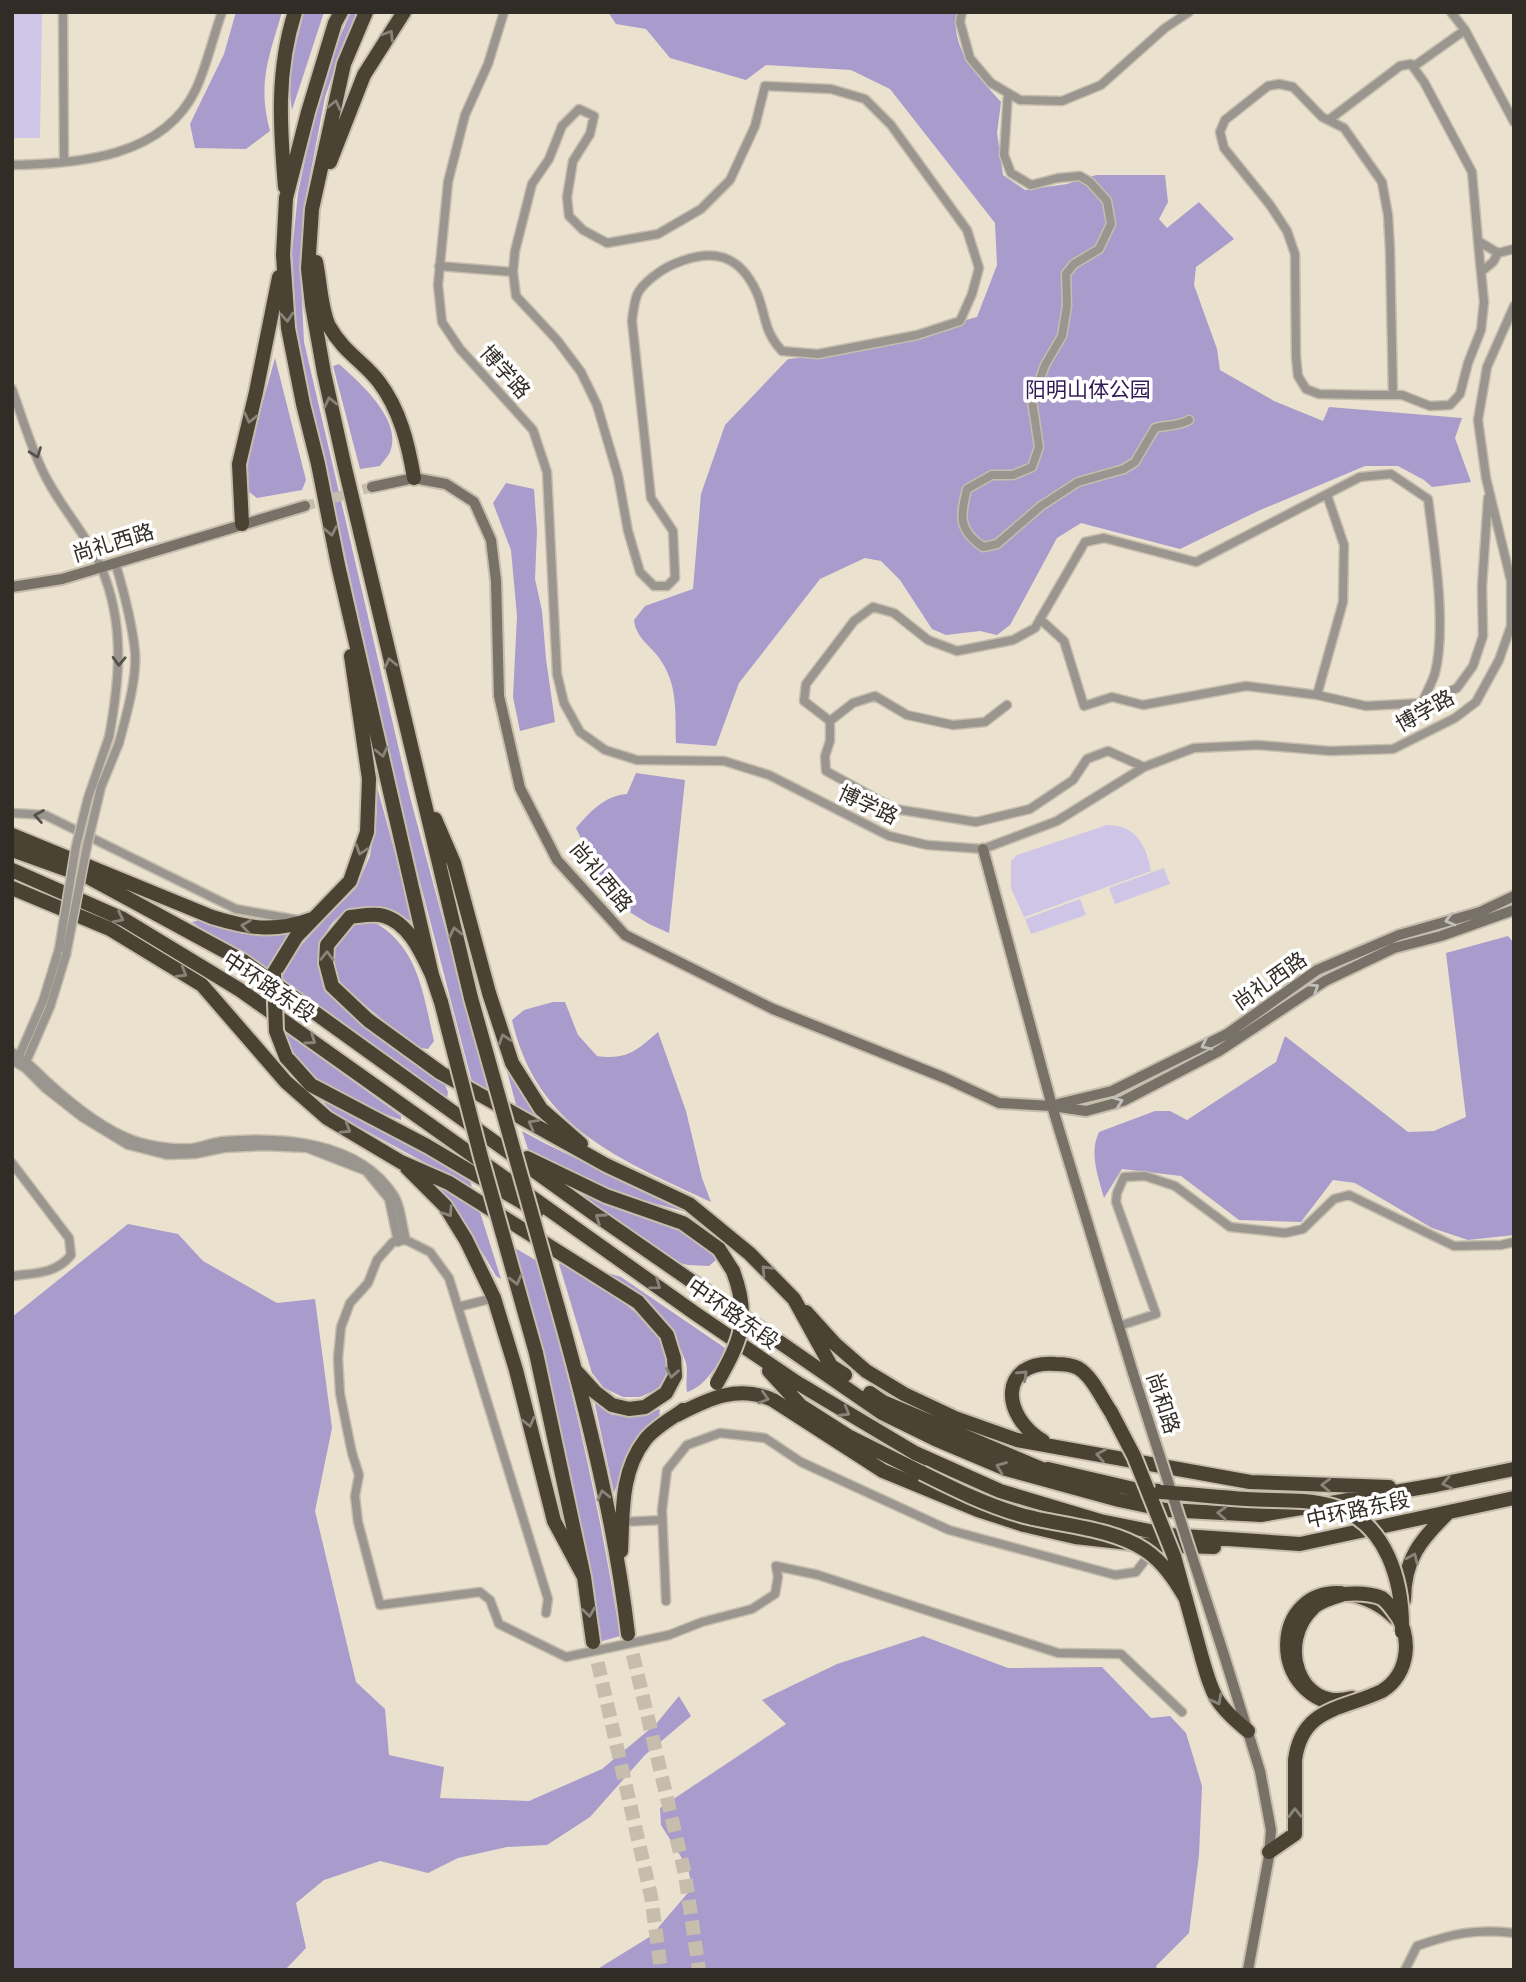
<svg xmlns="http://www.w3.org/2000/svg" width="1526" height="1982" font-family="Roboto,'Noto Sans SC',sans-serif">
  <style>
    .green { fill: #cec5e7 }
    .forest { fill: #a99bcb }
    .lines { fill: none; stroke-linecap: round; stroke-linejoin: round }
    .secondary-tunnel { stroke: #c6bdad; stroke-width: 10; stroke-dasharray: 10 5; stroke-linecap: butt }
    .highway-tunnel { stroke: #c6bdad; stroke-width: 14; stroke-dasharray: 14 7; stroke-linecap: butt }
    .street-casing { stroke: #c6bdad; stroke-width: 11 }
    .secondary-casing { stroke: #c6bdad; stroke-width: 14 }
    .highway-casing { stroke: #c6bdad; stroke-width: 18 }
    .street { stroke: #9a968f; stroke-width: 8 }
    .secondary { stroke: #777167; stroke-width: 10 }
    .highway { stroke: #4a4233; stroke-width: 14 }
    .street-bridge-casing { stroke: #c6bdad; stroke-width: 11; stroke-linecap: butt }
    .secondary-bridge-casing { stroke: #c6bdad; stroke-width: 14; stroke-linecap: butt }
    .highway-bridge-casing { stroke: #c6bdad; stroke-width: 18; stroke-linecap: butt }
    .street-bridge { stroke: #9a968f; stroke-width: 8 }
    .secondary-bridge { stroke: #777167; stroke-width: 10 }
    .highway-bridge { stroke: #4a4233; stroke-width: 14 }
    .oneway { stroke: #89847a }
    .oneway2 { stroke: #56524b }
    .oneway3 { stroke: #c2bfbb }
    .labels { text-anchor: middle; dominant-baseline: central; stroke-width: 7; stroke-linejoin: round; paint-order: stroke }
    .street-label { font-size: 21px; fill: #312d26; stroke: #fff }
    .park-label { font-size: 21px; fill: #321b55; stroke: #fff }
  </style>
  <rect width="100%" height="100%" fill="#ebe1cf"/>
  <path class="green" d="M12 12H42L40 138H12Z
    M1107 825C1136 825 1146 845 1151 871L1024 917 1011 888V861L1017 855Z
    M1164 868 1170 884 1115 904 1109 888Z
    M1080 899 1086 915 1031 934 1025 919Z"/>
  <path class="forest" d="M236 12H282C269 57 257 83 270 131L246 149 195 148 190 124 224 54Z
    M304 12H324L292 110C286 76 296 45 304 12Z
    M351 12H358L340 53 325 97 304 207 300 261 304 342 410 797 489 1092 473 1086 405 824 328 478 302 374 296 322 292 252 298 193 317 104 334 50Z
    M608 12H957C949 48 979 77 1001 102L997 133 1003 175 1025 190 1067 184 1096 175H1165L1168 202 1159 219 1167 228 1199 202 1234 239 1196 267 1194 285 1217 349 1220 370 1274 401 1323 421 1329 407 1462 418 1455 438 1471 482 1432 487 1424 480 1398 466H1365L1258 511 1180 549 1081 523 1057 538 1010 625 997 635 980 631 946 635 932 629 900 580 881 561 865 558 820 579 739 683 716 746 676 743C675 716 678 688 663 664 654 647 636 640 634 620L645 606 693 589 701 494 725 425 788 359 832 355 977 317 997 265 995 223 890 89 851 70 766 65 746 80 670 58 646 29 616 24Z
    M275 358 306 480 302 490 257 498 248 491 245 465Z
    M339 364C360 383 403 420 390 452 388 457 383 461 380 466L360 469 333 366Z
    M506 483 534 489 537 531 535 579 542 611 546 659 555 722 520 731 513 697 517 616 511 550 493 503Z
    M636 773 685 780 669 933 649 924 628 911 597 878 582 859 583 843 576 828C591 811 604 796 627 794Z
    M376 783 414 923C375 899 328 900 320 953 319 965 320 979 327 989 332 996 340 1002 346 1009 375 1039 409 1061 444 1083L448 1092 447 1098 279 983 286 962 324 920 356 888 370 856 377 812 373 784Z
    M200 920 243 934 291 935 269 976 192 922Z
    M372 921C419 946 423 994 434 1041L428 1049 415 1047 339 983 332 963 336 941 352 925Z
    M1508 936 1514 943V1235L1468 1240 1432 1228 1355 1183 1333 1180 1301 1222 1239 1220 1181 1176 1122 1169 1104 1198C1098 1176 1089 1153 1099 1132L1155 1111H1170L1187 1120 1276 1062 1285 1036 1408 1132 1434 1131 1466 1117 1446 953Z
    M553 1002H565L578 1035 597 1056C627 1060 636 1051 658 1032L686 1111 702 1178 711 1202C620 1159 537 1129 512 1020L524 1010Z
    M283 1031 401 1116V1120C370 1108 314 1090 295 1062 289 1053 287 1040 283 1031Z
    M504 1060 528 1104 548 1129 518 1112Z
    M322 1100 335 1105 469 1175 472 1188 333 1113Z
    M522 1131 544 1143 690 1213 594 1187 530 1155Z
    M428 1179 479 1209 501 1279 496 1276C477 1241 455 1210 428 1179Z
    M577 1192C624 1207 686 1218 717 1259L709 1266 688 1265 671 1261Z
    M128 1224 178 1234 203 1261 277 1303 315 1299 332 1428 315 1511 356 1682 385 1709 389 1755 444 1767 440 1798 529 1801 602 1769 656 1724 679 1696 691 1716 645 1755 590 1817 547 1845 507 1847 458 1858 428 1873 380 1861 324 1880 296 1903 306 1948 285 1970H12V1317Z
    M515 1248 537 1261C572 1385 600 1509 620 1636L599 1642 561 1430Z
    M562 1262 611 1292 641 1317 665 1343 669 1371 658 1389 640 1397H623L604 1388 592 1373 559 1264Z
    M605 1272 621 1277 725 1348C720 1364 703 1388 687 1392 685 1382 689 1369 685 1360 672 1321 636 1296 605 1272Z
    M594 1400 612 1415 640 1416 660 1409 659 1418 624 1465 614 1493Z
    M923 1636 1008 1668 1102 1667 1151 1718 1170 1716 1186 1733 1202 1786 1199 1855 1189 1933 1156 1966 1157 1970H596L651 1936 692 1888 688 1868 661 1825 660 1808 786 1724 762 1700 837 1664Z"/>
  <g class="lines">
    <path class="secondary-tunnel" d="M305 506 372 487"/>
    <path class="highway-tunnel" d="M628 1634 685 1874 699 1970
      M593 1642 651 1896 661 1970"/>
    <defs>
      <path id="street" d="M63 12 64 162
        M504 12 488 64 465 115 448 182 438 285 442 322 460 349 533 430 547 472 557 674 564 703 580 732 605 750 637 760 724 761 769 775 889 836 927 845 983 849 1057 821 1144 767 1194 748 1258 745 1330 751 1393 749 1455 718 1476 702 1499 660 1511 626V581L1486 478 1478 420 1487 367 1514 306
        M962 12 960 22 970 58 991 83 1020 100 1062 101 1101 85 1165 28 1189 12
        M1451 12 1465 30 1514 122
        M1413 67 1465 30
        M765 86 831 89 865 99 891 125 967 230 979 268 972 294 960 321 917 335 818 354 782 351C763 330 767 318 757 293 739 253 712 248 674 264 662 269 642 283 637 295 634 303 633 312 632 321L651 498 673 531 675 578 667 586H654L640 572 628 531 618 476 597 405 581 372 557 340 516 296 513 272 515 251 532 184 549 159 562 126 579 109 594 116 590 134 573 161 567 197 569 216 583 230 607 243 658 234 701 209 730 180 755 126Z
        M1008 93 1004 155 1011 173 1031 185 1058 178 1080 176 1090 182 1107 201 1111 224 1099 249 1074 264 1066 274 1067 306 1062 336 1045 365 1032 401 1039 447 1032 467 1013 475H992L967 489C960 516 958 530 983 547L997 544 1041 506 1078 482 1124 469 1135 462 1155 428C1166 425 1180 426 1189 420
        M1330 119 1400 66 1411 64 1424 82 1472 172 1478 241 1498 253 1514 249
        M12 165C79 164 164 157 196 89 207 65 213 37 222 12
        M1478 241 1481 272
        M439 266 513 272
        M12 389C21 414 29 441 40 465 55 501 85 531 101 567 125 624 120 678 109 737
        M1393 395 1390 250 1388 215 1382 182 1344 128 1322 117 1293 87 1279 84 1268 86 1225 120 1220 132 1224 148 1270 205 1287 231 1295 254 1296 357 1298 376 1306 389 1319 394 1370 395H1402L1430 406 1450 405 1460 394 1468 363 1481 330 1484 302 1481 272 1493 262 1498 253
        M115 562C124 592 132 621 135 652 137 680 126 716 119 743
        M1040 619 1064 641 1084 706 1112 697 1143 705 1246 686 1317 695 1366 706 1422 703 1457 688 1473 666 1483 636 1482 587 1488 498
        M1317 695 1343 602 1344 545 1327 495
        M1007 705 985 722 953 725 907 715 875 696 853 703 830 721V741L825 756 826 771 895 809 976 822 1030 809 1073 780 1087 759 1108 751 1144 767
        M830 721 804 701 806 684 854 621 873 607 894 613 928 640 957 651 1013 640 1035 628 1085 542 1104 538 1196 562 1360 477 1391 474 1428 499C1434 547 1447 626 1435 673 1432 683 1426 693 1422 703
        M12 813 45 815 236 909 298 920
        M12 1052C29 1061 35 1071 49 1083 72 1104 103 1129 133 1140 150 1146 173 1149 191 1148 202 1147 212 1142 223 1141 281 1136 358 1141 393 1194 401 1205 402 1226 406 1240
        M12 1060 25 1068 45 1088 82 1117 128 1145 167 1155 195 1154 224 1148 264 1146 307 1148 366 1171 389 1199 398 1242
        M17 1061 43 1001 59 949
        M26 1062 50 1007 66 955
        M12 1163 69 1238 71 1255C56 1274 35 1273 12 1276
        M458 1307 494 1298
        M1119 1326 1156 1314 1116 1202 1117 1193 1124 1177 1145 1176 1175 1186 1230 1227 1285 1233 1303 1229 1334 1199 1349 1195 1454 1246 1501 1245 1514 1242
        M622 1522 662 1520
        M666 1601 662 1510 667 1470 687 1445 720 1433 765 1438 801 1462 949 1530 1115 1575 1136 1572 1152 1551
        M546 1613 548 1599 449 1278 430 1252 406 1240 393 1242 377 1260 368 1283 350 1303 341 1327 338 1358 340 1394 352 1453 359 1475 355 1496 358 1522 380 1605 480 1592 490 1600 499 1624 566 1657 669 1635 702 1622 752 1609 775 1594 778 1577 776 1566 818 1575 1058 1653 1121 1654 1182 1712
        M1405 1970 1417 1946C1454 1933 1475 1929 1514 1933"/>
      <path id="secondary" d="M372 487 414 478 446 484 474 502 491 540 496 581 499 696 520 788 557 860 625 935 773 1009 945 1078 999 1103 1052 1106 1086 1111 1123 1101 1219 1051 1325 981 1394 948 1441 936 1514 910
        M12 587 62 579 305 506
        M983 849 1052 1106 1133 1373
        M1058 1104 1112 1091 1227 1034 1317 970 1399 935 1480 912 1514 896
        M1223 1652 1260 1771 1271 1830 1269 1856 1248 1970"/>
      <path id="highway" d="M341 12 335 23 308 112 286 198 283 255 288 328 303 404 318 464 338 565 432 975 441 1002
        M366 12 344 64 312 209 308 269 312 305 324 373 345 468 471 998
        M330 162 364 75 404 12
        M285 187C280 127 276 71 295 12
        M316 262C320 280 321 310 329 326 344 353 363 361 379 382 400 410 408 443 414 478
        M242 524 239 464 256 392 279 277
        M435 819 454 863 489 993 512 1063 541 1109 581 1144
        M12 835 212 917C248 928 274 933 312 919
        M12 850 90 878 243 961 593 1213 882 1413 935 1439 1006 1469 1119 1500 1166 1510 1261 1515 1436 1485 1514 1469
        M12 870 123 919 240 990 696 1314 796 1382 915 1453 1000 1491 1100 1521 1169 1535 1300 1544 1514 1498
        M12 888 110 929 202 985 286 1082 327 1118 401 1162 449 1183 638 1302 667 1335 674 1358 675 1376 666 1393 645 1407 629 1409 612 1405 595 1392 575 1370
        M274 973 296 937 350 881 367 832 369 779 351 656
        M432 975C422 954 409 923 384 916 374 913 360 916 350 917L327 945 326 963 332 986 368 1020 441 1073 606 1165 689 1204 750 1254 794 1299 831 1366 845 1375
        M286 1057 311 1085 427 1146 537 1211
        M527 1158 606 1196 683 1223 719 1249 733 1271
        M407 1168 445 1206 466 1240 494 1298 516 1370 554 1521 584 1577
        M558 1308C588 1415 615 1524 628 1634
        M806 1312 835 1344 866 1371 904 1394 955 1418 1017 1440 1250 1482 1389 1487
        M536 1353 584 1577 593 1642
        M769 1371 801 1406 848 1436 922 1473
        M870 1393 883 1402 1056 1475
        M677 1415C708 1399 738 1384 773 1400L883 1471 978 1510 1024 1525 1075 1537 1147 1545 1214 1547
        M1043 1441C1001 1416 998 1360 1056 1364 1062 1364 1072 1365 1078 1368 1092 1376 1102 1399 1111 1412
        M1048 1469 1138 1490 1159 1491
        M621 1551C623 1514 620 1472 645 1440 654 1428 671 1419 683 1410
        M1344 1594C1334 1597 1322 1600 1314 1607 1276 1642 1298 1713 1352 1698
        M1404 1600C1404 1560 1420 1540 1448 1513
        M1202 1658C1213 1697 1216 1705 1248 1731
        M1347 1705C1265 1702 1269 1582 1348 1594 1366 1597 1381 1604 1395 1618
        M1269 1852 1295 1834V1760"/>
    </defs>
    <use href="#street" class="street-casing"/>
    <use href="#secondary" class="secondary-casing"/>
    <use href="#highway" class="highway-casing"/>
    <use href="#street" class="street"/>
    <use href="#secondary" class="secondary"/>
    <use href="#highway" class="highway"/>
    <defs>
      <path id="street-bridge" d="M59 949 76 846 88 798 109 737
        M66 955 87 846 101 787 119 743"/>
      <path id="secondary-bridge" d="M1133 1373 1223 1652"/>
      <path id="highway-bridge" d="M274 973 276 1031 286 1057
        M471 998 558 1308
        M441 1002 481 1157 536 1353
        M717 1383C741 1340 751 1319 733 1271
        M1111 1412 1134 1456 1174 1556 1202 1658
        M922 1473C954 1489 986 1505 1021 1515 1060 1526 1110 1527 1145 1550 1163 1562 1175 1580 1186 1599
        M1160 1492C1189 1494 1217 1497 1246 1499 1274 1501 1304 1498 1332 1506 1387 1521 1403 1582 1402 1632
        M1295 1760C1302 1707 1342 1710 1382 1691 1410 1674 1413 1634 1393 1610 1390 1606 1386 1601 1382 1598 1370 1593 1357 1593 1344 1594"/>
    </defs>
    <use href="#street-bridge" class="street-bridge-casing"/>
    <use href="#secondary-bridge" class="secondary-bridge-casing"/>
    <use href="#highway-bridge" class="highway-bridge-casing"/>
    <use href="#street-bridge" class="street-bridge"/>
    <use href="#secondary-bridge" class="secondary-bridge"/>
    <use href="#highway-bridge" class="highway-bridge"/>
  </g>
  <defs><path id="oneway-chevron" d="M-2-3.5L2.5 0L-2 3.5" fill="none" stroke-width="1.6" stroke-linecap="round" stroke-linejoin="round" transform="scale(1.75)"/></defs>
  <g class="oneway">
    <use href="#oneway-chevron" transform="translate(389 35) rotate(-58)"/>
    <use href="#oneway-chevron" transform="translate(335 105) rotate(-77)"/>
    <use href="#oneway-chevron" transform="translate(287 317) rotate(86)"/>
    <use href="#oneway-chevron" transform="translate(330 402) rotate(-103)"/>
    <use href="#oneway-chevron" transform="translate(250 418) rotate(104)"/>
    <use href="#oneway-chevron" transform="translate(331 531) rotate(79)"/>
    <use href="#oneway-chevron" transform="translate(390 663) rotate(-103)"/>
    <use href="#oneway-chevron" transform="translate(382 752) rotate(77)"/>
    <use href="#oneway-chevron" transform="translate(361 850) rotate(109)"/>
    <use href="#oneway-chevron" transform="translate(119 918) rotate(26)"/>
    <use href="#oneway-chevron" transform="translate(246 926) rotate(-171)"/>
    <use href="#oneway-chevron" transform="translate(455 932) rotate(-103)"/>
    <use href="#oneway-chevron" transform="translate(327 956) rotate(-89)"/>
    <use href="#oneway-chevron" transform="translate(182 973) rotate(31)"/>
    <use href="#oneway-chevron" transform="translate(504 1039) rotate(-108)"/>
    <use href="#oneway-chevron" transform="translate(311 1040) rotate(35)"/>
    <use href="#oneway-chevron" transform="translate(533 1124) rotate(-151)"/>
    <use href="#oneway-chevron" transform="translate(346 1129) rotate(31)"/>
    <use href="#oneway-chevron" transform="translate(448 1212) rotate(56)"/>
    <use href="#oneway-chevron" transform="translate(600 1218) rotate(-145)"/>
    <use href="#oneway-chevron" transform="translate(766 1270) rotate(-134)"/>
    <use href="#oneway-chevron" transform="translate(516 1280) rotate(75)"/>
    <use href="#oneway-chevron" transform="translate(656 1285) rotate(36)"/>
    <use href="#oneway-chevron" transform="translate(672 1373) rotate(100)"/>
    <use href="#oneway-chevron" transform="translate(1023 1375) rotate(-43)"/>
    <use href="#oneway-chevron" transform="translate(764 1398) rotate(17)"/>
    <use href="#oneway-chevron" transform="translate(845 1412) rotate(31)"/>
    <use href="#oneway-chevron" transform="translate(529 1422) rotate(76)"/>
    <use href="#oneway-chevron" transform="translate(1101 1455) rotate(-170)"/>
    <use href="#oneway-chevron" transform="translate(1001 1467) rotate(-159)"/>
    <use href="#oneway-chevron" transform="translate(1447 1483) rotate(168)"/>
    <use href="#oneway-chevron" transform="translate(1326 1485) rotate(-178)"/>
    <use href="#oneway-chevron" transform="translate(603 1495) rotate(-103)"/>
    <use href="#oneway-chevron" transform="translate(1222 1513) rotate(-177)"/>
    <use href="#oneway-chevron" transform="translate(1413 1558) rotate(-66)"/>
    <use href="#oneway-chevron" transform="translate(589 1612) rotate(82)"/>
    <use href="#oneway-chevron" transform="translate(1217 1700) rotate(62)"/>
    <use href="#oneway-chevron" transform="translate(1295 1813) rotate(-91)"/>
  </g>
  <g class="oneway2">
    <use href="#oneway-chevron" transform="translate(36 453) rotate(70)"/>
    <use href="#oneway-chevron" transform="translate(119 661) rotate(92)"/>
    <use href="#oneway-chevron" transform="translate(39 816) rotate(-171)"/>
  </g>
  <g class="oneway3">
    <use href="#oneway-chevron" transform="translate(1450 920) rotate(165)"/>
    <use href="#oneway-chevron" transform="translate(1314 988) rotate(-34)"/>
    <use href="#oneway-chevron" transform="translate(1206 1045) rotate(154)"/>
    <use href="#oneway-chevron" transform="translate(1118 1102) rotate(-19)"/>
  </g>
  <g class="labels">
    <g class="street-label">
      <text transform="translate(505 372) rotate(48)">博学路</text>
      <text transform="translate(113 543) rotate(-17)">尚礼西路</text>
      <text transform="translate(1425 711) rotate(-29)">博学路</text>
      <text transform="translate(868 805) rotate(25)">博学路</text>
      <text transform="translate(601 877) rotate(50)">尚礼西路</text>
      <text transform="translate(1270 981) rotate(-35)">尚礼西路</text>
      <text transform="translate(269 987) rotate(34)">中环路东段</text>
      <text transform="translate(733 1314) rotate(35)">中环路东段</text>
      <text transform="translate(1163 1403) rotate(72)">尚和路</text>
      <text transform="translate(1358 1510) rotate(-12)">中环路东段</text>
    </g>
    <g class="park-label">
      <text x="1088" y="390">阳明山体公园</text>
    </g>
  </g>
  <rect width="1526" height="1982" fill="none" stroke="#312d26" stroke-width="28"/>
</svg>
